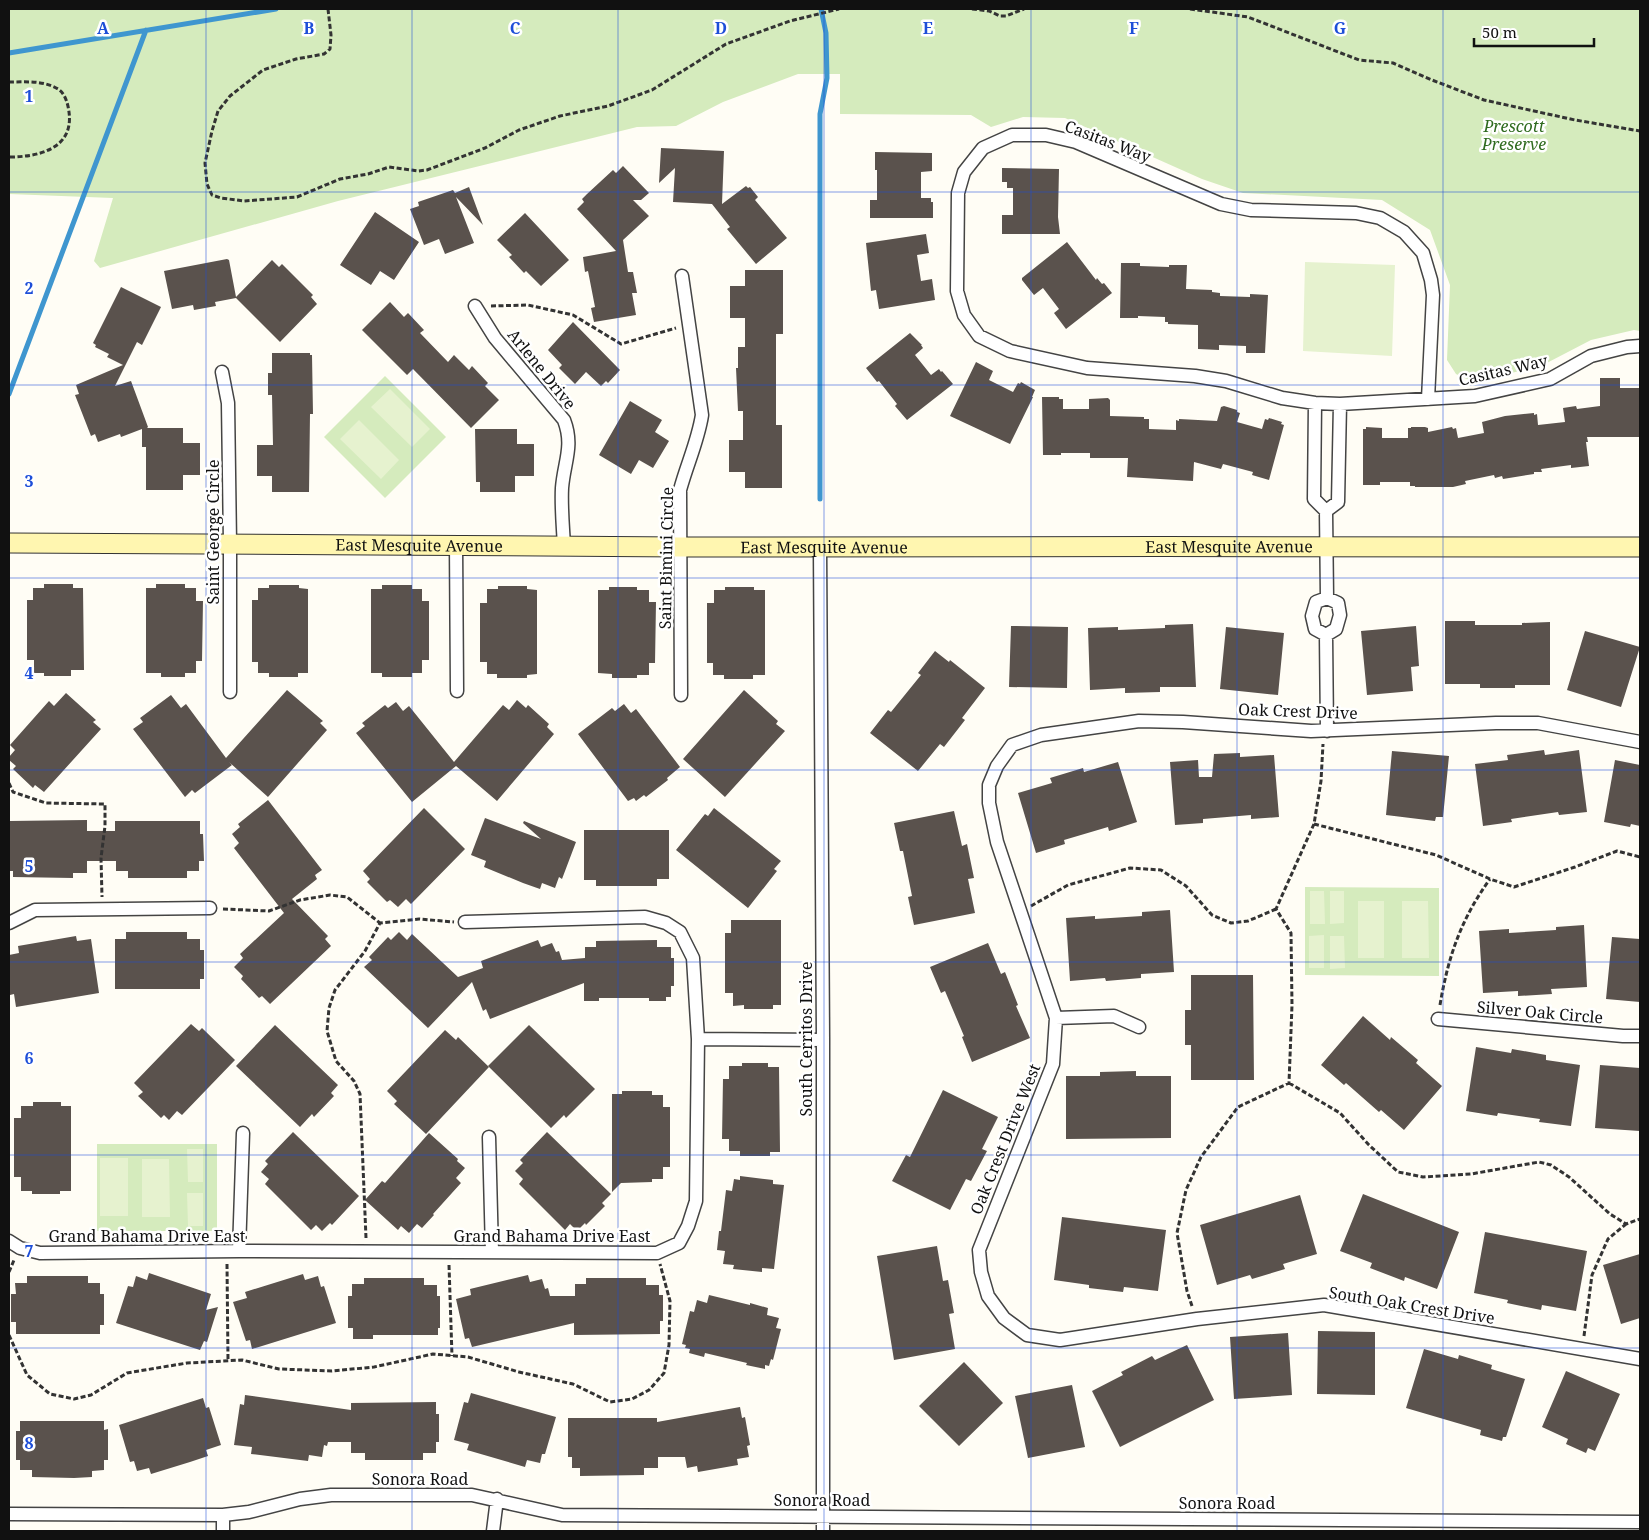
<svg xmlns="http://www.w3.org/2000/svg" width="1649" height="1540" font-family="'Noto Serif',serif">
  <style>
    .green { fill: #d5ebbd }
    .pitch { fill: #e6f2cf }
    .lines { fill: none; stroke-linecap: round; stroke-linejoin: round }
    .stream { stroke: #3f96cf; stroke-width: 5 }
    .building { fill: #5a524d }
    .street-casing { stroke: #444; stroke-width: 15 }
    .secondary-casing { stroke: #333; stroke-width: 21 }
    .path { stroke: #333; stroke-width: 3; stroke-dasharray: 5 2.5; stroke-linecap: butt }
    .street { stroke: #fff; stroke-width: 12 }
    .secondary { stroke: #fff6b0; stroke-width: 19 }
    .grid { fill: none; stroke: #1d4ed8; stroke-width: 1; stroke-opacity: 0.55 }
    .labels { text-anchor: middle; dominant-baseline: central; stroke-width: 5; stroke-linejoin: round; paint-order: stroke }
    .park-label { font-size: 16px; font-style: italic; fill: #2f6b1f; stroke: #fff }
    .street-label { font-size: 16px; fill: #111; stroke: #fff }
    .grid-label { font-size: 16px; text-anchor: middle; font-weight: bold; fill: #1d4ed8; stroke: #fff; stroke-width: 5; stroke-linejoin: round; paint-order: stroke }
  </style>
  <rect width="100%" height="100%" fill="#fffdf5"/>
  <path class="green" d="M9 9H1640V331L1634 330 1591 340 1541 366 1473 382 1456 374 1447 360 1450 285 1430 230 1382 200 1243 193 1202 179 1065 118 1023 117 991 127 971 115 840 114V74H798L723 102 676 126 637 127 338 201 100 268 94 261 113 198 9 194Z
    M385 376 446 437 385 498 324 437Z
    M1305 887 1439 888V976L1305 975Z
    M97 1144H217V1231H97Z"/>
  <path class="pitch" d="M1305 262 1395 265 1392 356 1303 351Z
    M390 389 430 429 412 447 371 407Z
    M359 420 399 460 381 479 340 439Z
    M1310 891H1324L1325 924H1310Z
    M1330 891H1344V923L1330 924Z
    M1358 901H1384V958H1358Z
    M1402 901H1428L1429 958H1402Z
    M1324 935V968H1309V936Z
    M1330 936H1344L1345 968 1330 969Z
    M187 1149H203V1182H188Z
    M100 1158H128V1216H100Z
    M142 1159H169L170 1217H142Z
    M187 1193H203V1226H188Z"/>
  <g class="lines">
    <path class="stream" d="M9 53 276 9
      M9 394 146 30
      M820 499V114L827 78 826 33 821 9"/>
  </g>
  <path class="building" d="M661 148 724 151 722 204 746 186 748 188 750 187 758 197 755 200 787 238 756 264 727 229 730 227 712 204 673 202 675 168 659 183Z
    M875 152 932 153V171L921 172V198H931V202H933V218H870V200H877V170H875Z
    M623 166 649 193 641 200H633L649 216 623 240 628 272H633L637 293H632L636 315 594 322 591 308 595 307 588 271 585 272 583 257 616 251 577 209 584 202 582 199 587 194 613 170 616 173Z
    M1002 168 1059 169 1058 217 1060 234H1002V215H1013V188H1007V182H1002Z
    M469 187 483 225 456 197 474 243 445 254 439 239 424 245 410 209 419 206 418 202 453 190 455 193Z
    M375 212 419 242 394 280 380 271 371 285 340 265Z
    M525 213 569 260 541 286 526 271 524 273 509 257 512 255 497 240Z
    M926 234 929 253 917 255 921 281 932 279 935 300 879 309 876 290 871 291 866 243Z
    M1067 242 1096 280 1097 278 1102 284 1104 283 1112 293 1066 329 1054 313 1059 309 1043 288 1034 295 1022 280V278Z
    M227 259 229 260 236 297 272 260 279 267 282 264 313 295 311 297 317 304 280 342 236 298 215 302 216 306 194 310 193 305 172 309 164 271Z
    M1121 263H1140V266L1169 267V265H1187L1186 289 1212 290V292L1220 293V296L1250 297V294L1268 295 1265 353H1246V346L1219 345V350L1198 349V325L1168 324V322H1165V317L1138 316V318H1120Z
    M745 270H783V334H776V425H782V488H745V472H729V440H743V411H738L736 368H738V347H745V318H730V286H745Z
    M121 287 161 307 142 345 137 342 115 386 131 381 148 427 147 428H183V443H200V475H183V490H146V447H142V429L121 437 120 434 98 442 95 434 91 436 75 395 79 394 76 385 123 365 107 357 109 354 95 347 96 345 93 343Z
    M390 302 404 317 408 313 424 330 420 333 448 362 454 355 469 370 472 366 488 383 485 386 499 400 471 428 413 369 407 375 362 330Z
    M573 322 620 370 608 383 606 381 601 386 586 372 575 384 559 368 562 365 548 350Z
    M910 333 922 345H921L923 348 915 355 931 375 939 369 941 372 942 371 953 384 907 420 895 406 897 404 879 381 877 382 866 368Z
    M272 353H310V355H312L313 414H310L309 492H272V476H257V445H273L272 395H268V373H272Z
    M976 362 993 371 989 380 1013 392 1018 383 1020 384 1021 382 1035 390 1032 397H1033L1010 444 950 416Z
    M1600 378H1620V388H1640V437H1587L1588 442H1586L1589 466 1571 468V465L1541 469 1542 472H1534V474L1503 479 1502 476 1495 478 1494 475 1465 481 1466 484 1453 487H1415V486H1410V482H1380V485H1363V429H1366V427L1382 428V438H1408V428H1411V427H1425L1428 428V432L1452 427 1453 429 1456 428 1458 438 1484 433 1482 422 1505 416 1534 413V415L1537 414 1538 425 1565 422 1563 408 1576 406 1577 409 1600 406Z
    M1042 397H1059V399H1063V409H1089V399L1108 398 1110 400V416L1144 417V419H1149V429L1176 430V420L1179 421V419L1217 421 1221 407 1224 406 1237 410V412L1240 413 1237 422 1262 429 1265 419 1268 420 1269 418 1282 422 1281 424 1284 425 1269 480 1252 475 1253 472 1223 464 1221 469 1194 462 1193 481 1127 477 1128 458H1090V453H1061V455H1043Z
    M630 401 662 420 655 432 669 441 653 468 639 460 631 474 599 455Z
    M475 429H517V444H534V476H515V492H480V482H476Z
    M44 584H73V588H83L84 670H71V676H44V673H34V660H27V600H33V588H44Z
    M156 584H185V588H196V601H203L202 661H196V673H185V677H161V673H146V588H156Z
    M269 585H299V588L308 589V673H298V677H269V673H258V662H252V600H258V588H269Z
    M382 585H412V589H422V601H429V660H422V673H412V677H382V673H371V589H382Z
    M498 586H527V589L537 590V674L527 675V678H497V674H487V662H480V603H487V589H498Z
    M609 587H637V590H649V602H656L655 663H649V675H637V678H612V674L598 673V590H609Z
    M725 587H754V590H765V675H753V679H724V675H713V663H707V603H714V590H725Z
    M1445 621H1475V625H1522V623L1550 622V685H1515V688H1480V684H1445Z
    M1193 624 1196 687H1160V692L1125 693V688L1090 690 1088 628 1118 627V630L1165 628V625Z
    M1011 626 1068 627 1067 688 1009 687Z
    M1416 626 1419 666 1411 667 1413 691 1367 695 1361 631Z
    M1226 627 1284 633 1278 695 1220 689Z
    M1585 631 1640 647 1621 707 1567 690Z
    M935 651 949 662 950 660 985 688 962 718 965 720 944 747 940 744 918 771 870 733 888 710 891 712 921 675 918 673Z
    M287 690 323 721 320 723 327 730 268 797 229 762 232 765 195 793 192 790 185 797 133 729 143 722 140 718 171 695 181 708 186 704 226 758Z
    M744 690 778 721 776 724 785 731 725 797 683 759Z
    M66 693 96 720 93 722 101 729 44 792 35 785 33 788 13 769 16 766 9 760V757L15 750 10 745 49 701 54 706Z
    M517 700 526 708 528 705 549 724 547 727 554 734 497 801 456 766 412 802 356 733 365 726 362 723 385 705 388 708 396 702 403 711 409 706 454 762 503 705 509 710Z
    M624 704 631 713 636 709 680 767 667 778 668 780 646 797 644 795 636 801 634 798 628 801 578 734 612 708 615 711Z
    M1544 750 1545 755 1579 750 1587 812 1559 815 1558 812 1511 819 1512 822 1483 826 1475 764 1508 760 1507 755Z
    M1392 751 1449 756 1443 817H1436L1435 821 1386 815Z
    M1240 753V757L1274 755 1279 817 1251 819V815L1203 819V823L1175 825 1170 762 1198 760 1199 777H1212L1214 754Z
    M1615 760 1640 765V826L1631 824 1630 827 1604 822Z
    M1118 762 1137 822 1109 831 1108 827 1064 840 1065 844 1036 853 1018 793 1052 783 1050 778 1083 768 1084 772Z
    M268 800 322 870 315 875 317 879 292 899 328 936 325 939 331 946 270 1004 262 996 259 998 241 979 243 976 234 967 243 958 240 954 284 913 234 848 239 843 232 834 240 827 238 824Z
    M424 808 465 849 411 904 406 899 398 907 390 900 387 902 367 882 370 879 363 871Z
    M714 808 781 861 774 869 777 871 748 908 676 850 705 814 708 816Z
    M954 811 962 846 967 844 974 878 968 879 975 913 914 925 908 897 912 896 903 851H900L894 823Z
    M485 818 541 839 523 823 524 821 576 842 562 879 559 877 555 888 542 883 540 889 523 883 484 867 486 861 471 855Z
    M87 820V831H115V821H200V834H203L204 861H199V871H187V878H128V871H116V861H87V873H73V878L13 877V871H9V821Z
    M584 830H669V879H657V886H596V880H584Z
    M1170 910 1174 972 1141 974V978L1106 981 1105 978 1070 981 1066 918 1095 916V919L1142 916V912Z
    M731 920H781V1005H773V1009H744V1005L733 1006V993H725V933H731Z
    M1584 925 1587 987 1551 989 1552 994 1518 996V991L1483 993 1479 931 1509 929V933L1556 930V927Z
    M126 932H187V939H200V950H204V979H200V989H115V939H126Z
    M399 932 407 940 412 934 458 977 483 968 481 961 538 940 541 947 552 943 556 952 559 951 562 960 585 958V947H596V941L657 940V947H671V958H674V986H671V997H666V1001H649V998H599V1001H584V983L490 1019 486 1009 483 1011 472 982 428 1028 364 967 372 960 369 957 388 937 391 940Z
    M76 936 77 941 91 939 99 993 16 1007 14 994 10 995 9 988V955L19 953 18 946Z
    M1612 937 1640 939V1002L1606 999Z
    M988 943 1001 974 1005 972 1018 1005 1016 1006 1030 1038 972 1062 962 1037 964 1036 945 991 941 993 930 967Z
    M1191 975H1253L1254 1080H1191V1045H1185V1010H1191Z
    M1363 1016 1390 1040 1391 1037 1418 1060 1416 1063 1442 1086 1404 1130 1381 1110 1379 1112 1346 1083 1344 1085 1321 1065Z
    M191 1024 199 1031 202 1028 235 1060 182 1115 177 1111 169 1120 164 1115 161 1118 138 1096 143 1092 134 1083Z
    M275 1025 338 1085 331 1093 334 1096 314 1117 312 1114 300 1127 236 1066Z
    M529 1025 595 1089 566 1118 564 1115 551 1128 488 1066Z
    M445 1030 456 1040 458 1037 489 1067 426 1134 394 1104 397 1101 387 1091Z
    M1476 1047 1511 1053 1512 1049 1546 1055V1060L1580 1065 1571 1126 1539 1122 1540 1119 1498 1113 1497 1116 1466 1111Z
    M742 1063H768V1067H779L780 1152H770V1156H740V1151H729V1139H722L723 1079H729V1066H742Z
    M1600 1065 1640 1068V1131L1595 1128Z
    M1136 1071V1076H1171V1138L1066 1139V1076H1100V1072Z
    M943 1090 998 1117 982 1149 987 1151 971 1181 966 1179 950 1210 892 1181 906 1155 910 1157Z
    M622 1091H652V1095H663V1107H670V1167H663V1179H652V1182L621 1183 612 1192V1094H622Z
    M33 1102H61V1106H71V1191H60V1194H32V1191H21V1177H14V1118H21V1106H33Z
    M293 1132 359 1196 332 1225 330 1223 322 1231 316 1225 311 1230 265 1184 269 1179 261 1172 268 1164 265 1161Z
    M547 1132 611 1194 602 1203 605 1206 586 1225 585 1223 577 1231 570 1224 565 1230 519 1184 523 1179 515 1171 523 1163 520 1160Z
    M429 1133 458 1159 457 1161 465 1168 456 1178 461 1183 433 1214 434 1215 422 1228 417 1224 409 1233 401 1226 398 1230 365 1200 382 1181 385 1183Z
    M740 1176 773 1180V1184L784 1185 774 1269 762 1268V1272L733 1269 734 1265 723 1264 725 1251 717 1250 719 1231H721L726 1190 732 1191 734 1179 740 1180Z
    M1363 1194 1459 1232 1437 1289 1405 1277 1404 1281 1370 1268 1372 1263 1340 1251Z
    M1300 1195 1317 1254 1283 1264 1285 1269 1252 1279 1250 1275 1217 1285 1200 1225Z
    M1062 1217 1166 1230 1158 1291 1124 1287 1123 1292 1089 1288V1285L1054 1280Z
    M1485 1232 1587 1251 1576 1311 1542 1305 1541 1310 1507 1303 1508 1300 1474 1293Z
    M937 1246 943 1281 948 1280 954 1313 949 1314 955 1349 894 1360 877 1256Z
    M1640 1254V1318L1621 1324 1603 1265Z
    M149 1273 211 1294 206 1310 218 1307 207 1342 204 1341 200 1350 116 1323 128 1286 133 1287 136 1276 147 1280Z
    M303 1274 305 1280 318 1276 321 1287 324 1286 336 1323 252 1349 250 1340 246 1341 233 1302 247 1298 245 1292Z
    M528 1275 530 1282 542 1279 545 1289 548 1288 550 1296H575V1284H586V1278H646V1285H659V1295H663V1321H660V1334L574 1335V1323L472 1347 469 1338 465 1339 456 1299 471 1295 470 1289Z
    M27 1276H88V1283H100V1294H104V1325H100V1334H16V1322H11V1294H16L15 1283H27Z
    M364 1278H424V1285H437V1296H440V1328H438V1335H373V1339H353V1328H348V1296H352V1284H364Z
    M709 1295 750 1305V1303L768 1308 767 1315 779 1318 776 1328 781 1329 773 1360 771 1359 769 1366 765 1365V1369L746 1365 747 1363 705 1353 704 1357 689 1353 690 1349 685 1348 686 1345 682 1344 690 1311 694 1312 697 1300 707 1303Z
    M1318 1331 1375 1332V1395L1317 1394Z
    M1288 1333 1292 1395 1234 1399 1230 1337Z
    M1187 1345 1214 1400 1120 1447 1092 1391 1123 1375 1121 1372 1152 1356 1155 1360Z
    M1424 1349 1458 1359 1459 1355 1492 1365 1491 1369 1525 1379 1506 1437H1503L1502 1441 1480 1435 1481 1430 1406 1408Z
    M964 1362 1003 1403 959 1446 919 1406Z
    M1566 1371 1620 1394 1595 1451 1588 1448 1586 1453 1566 1444 1568 1439 1542 1427Z
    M1072 1385 1085 1447 1028 1458 1015 1396Z
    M471 1393 556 1417 545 1454H542L540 1463 527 1460 525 1467 467 1450 469 1444 454 1440 464 1402 468 1403Z
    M245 1395 351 1410V1403L436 1402V1414H439V1442H436V1453H423V1460H365V1453H351V1442H328L327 1446 324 1445 322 1457 309 1455 308 1461 251 1454 252 1447 234 1445 240 1404 244 1405Z
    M203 1398 206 1408 209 1407 221 1445 206 1450 208 1456 190 1462 151 1474 149 1468 137 1471 134 1461 130 1462 119 1425Z
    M740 1407 742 1418 745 1417 750 1445 747 1446 749 1457 737 1459 738 1465 698 1472 697 1466 687 1468 685 1457H658V1468H644V1475L580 1476V1468H572V1457H568V1418H657V1422Z
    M20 1421H104V1430L108 1429V1460H104V1470L92 1471V1477L74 1478 32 1477V1470H20V1460H16V1431H20Z"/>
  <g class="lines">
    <defs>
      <path id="street" d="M475 306 495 338 564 420C574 446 564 462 562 488 561 507 563 527 564 546
        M222 372 228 403 230 543V692
        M1428 399 1433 295 1431 280 1423 253 1404 232 1380 218 1356 213 1251 210 1221 204 1076 142 1046 135H1012L983 148 964 172 958 193 957 291 964 315 979 336 1010 351 1087 368 1195 376 1226 381 1282 398 1315 403 1340 404 1475 396 1550 379 1591 356 1627 347 1640 346
        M1315 403 1314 499 1326 511 1327 598
        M1326 511 1338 502 1340 404
        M456 544 457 691
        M820 547 823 1040V1531
        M1327 598 1338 603 1340 615 1336 629 1326 635 1315 629 1312 616 1316 602Z
        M1326 635 1327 731
        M681 695 680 490C687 464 698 441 702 415L682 276
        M1640 742 1538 723H1496L1311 731 1183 722 1139 721 1041 735 1012 745 997 766 989 785V803L997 842 1056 1018 1053 1064 979 1250 981 1272 988 1296 1004 1318 1027 1335 1060 1340 1197 1319 1324 1305 1640 1359
        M9 923 35 910 210 908
        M1056 1018 1114 1016 1139 1027
        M1438 1019 1623 1036H1640
        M698 1039 823 1040
        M489 1137 492 1252
        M9 1241 20 1248 40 1253 239 1251 657 1253 679 1243 688 1226 696 1201 698 1039 693 958 680 932 666 923 645 917 465 922
        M239 1251 243 1133
        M9 1514 223 1515 249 1512 300 1499 331 1495H472L562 1515 1640 1522
        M223 1531V1515
        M493 1531 497 1499"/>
      <g id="secondary">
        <path id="s1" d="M9 543C233 543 457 546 681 547 1001 548 1320 545 1640 547"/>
      </g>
    </defs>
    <use href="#street" class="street-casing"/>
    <use href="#secondary" class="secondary-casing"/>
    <path class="path" d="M328 9 331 35 330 49 324 54 296 59 263 70 230 96 218 111 212 131 205 163 207 184 212 195 221 198 244 201 297 197 340 179 368 174 389 167 418 171 427 170 485 148 519 130 560 116 608 106 652 90 726 44 790 21 839 9
      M972 9 989 11 1000 16H1006L1024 9
      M1190 9 1248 17 1359 60 1393 63 1432 80 1484 100 1575 120 1640 131
      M9 82C25 82 43 80 58 89 65 93 68 104 69 112 74 149 38 157 9 157
      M491 306 528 305 573 315 621 344 676 328
      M9 783 13 792 46 803 105 804V826L101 858 102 897
      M1314 824 1436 855 1490 879 1514 887 1575 867 1617 851 1640 857
      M1031 906 1068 885 1130 868 1161 870 1186 886 1212 915 1231 923 1248 921 1276 909
      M223 909 269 911 300 900 330 895 347 897 380 923
      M1440 1005C1448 957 1461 919 1490 879
      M1289 1083 1340 1113 1369 1145 1398 1172 1423 1177 1471 1174 1539 1162 1551 1165 1569 1177 1610 1214 1626 1224 1640 1219
      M366 1238 360 1094 354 1081 336 1061 327 1031 329 1008 335 990 365 951 380 923 419 919 454 922
      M227 1264 228 1360
      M449 1265 452 1356
      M9 1272 14 1260
      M1192 1306 1187 1291 1177 1233 1186 1190 1201 1157 1238 1107 1289 1083 1292 1005 1291 933 1276 909 1314 824 1321 781 1323 744
      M9 1335 27 1375 50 1394 74 1399 91 1395 127 1373 187 1363 242 1360 279 1369 332 1371 374 1367 433 1354 468 1357 519 1372 573 1384 610 1402 632 1399 649 1390 664 1373 669 1345 670 1301 660 1264
      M1584 1336 1592 1275 1608 1239 1626 1224"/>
    <use href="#street" class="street"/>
    <use href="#secondary" class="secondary"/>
  </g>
  <path class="grid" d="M206 9V1531M412 9V1531M618 9V1531M824 9V1531M1031 9V1531M1237 9V1531M1443 9V1531M9 192H1640M9 385H1640M9 578H1640M9 770H1640M9 962H1640M9 1155H1640M9 1348H1640"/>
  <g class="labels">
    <g class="park-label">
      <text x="1514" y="126">Prescott<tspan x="1514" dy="18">Preserve</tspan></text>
    </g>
    <g class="street-label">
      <text transform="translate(1108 141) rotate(21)">Casitas Way</text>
      <text transform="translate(542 369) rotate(51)">Arlene Drive</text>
      <text transform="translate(1503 370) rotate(-13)">Casitas Way</text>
      <text transform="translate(213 532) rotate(-90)">Saint George Circle</text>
      <text stroke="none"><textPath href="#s1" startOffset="410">East Mesquite Avenue</textPath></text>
      <text stroke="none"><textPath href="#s1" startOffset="1220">East Mesquite Avenue</textPath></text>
      <text stroke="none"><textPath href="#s1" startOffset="815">East Mesquite Avenue</textPath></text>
      <text transform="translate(666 558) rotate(-89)">Saint Bimini Circle</text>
      <text transform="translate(1298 711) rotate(2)">Oak Crest Drive</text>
      <text transform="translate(1540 1012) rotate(5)">Silver Oak Circle</text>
      <text transform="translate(806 1039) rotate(-90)">South Cerritos Drive</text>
      <text transform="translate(1005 1139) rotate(-68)">Oak Crest Drive West</text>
      <text x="147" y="1236">Grand Bahama Drive East</text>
      <text x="552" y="1236">Grand Bahama Drive East</text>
      <text transform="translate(1412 1305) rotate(9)">South Oak Crest Drive</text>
      <text x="420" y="1479">Sonora Road</text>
      <text x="822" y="1500">Sonora Road</text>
      <text x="1227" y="1503">Sonora Road</text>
    </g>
  </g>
  <g class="grid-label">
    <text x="103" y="34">A</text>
    <text x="309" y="34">B</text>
    <text x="515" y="34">C</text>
    <text x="721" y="34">D</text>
    <text x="928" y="34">E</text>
    <text x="1134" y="34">F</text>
    <text x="1340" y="34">G</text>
    <text x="29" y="102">1</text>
    <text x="29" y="294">2</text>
    <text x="29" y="487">3</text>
    <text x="29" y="679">4</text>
    <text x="29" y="872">5</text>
    <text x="29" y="1064">6</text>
    <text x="29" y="1257">7</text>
    <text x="29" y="1449">8</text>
  </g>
  <rect width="1649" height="1540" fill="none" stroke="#111111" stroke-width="20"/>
  <path d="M1474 38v8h120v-8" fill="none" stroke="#111111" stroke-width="2.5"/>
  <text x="1482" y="38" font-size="15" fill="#111111" stroke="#ffffff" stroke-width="4" paint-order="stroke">50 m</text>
</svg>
